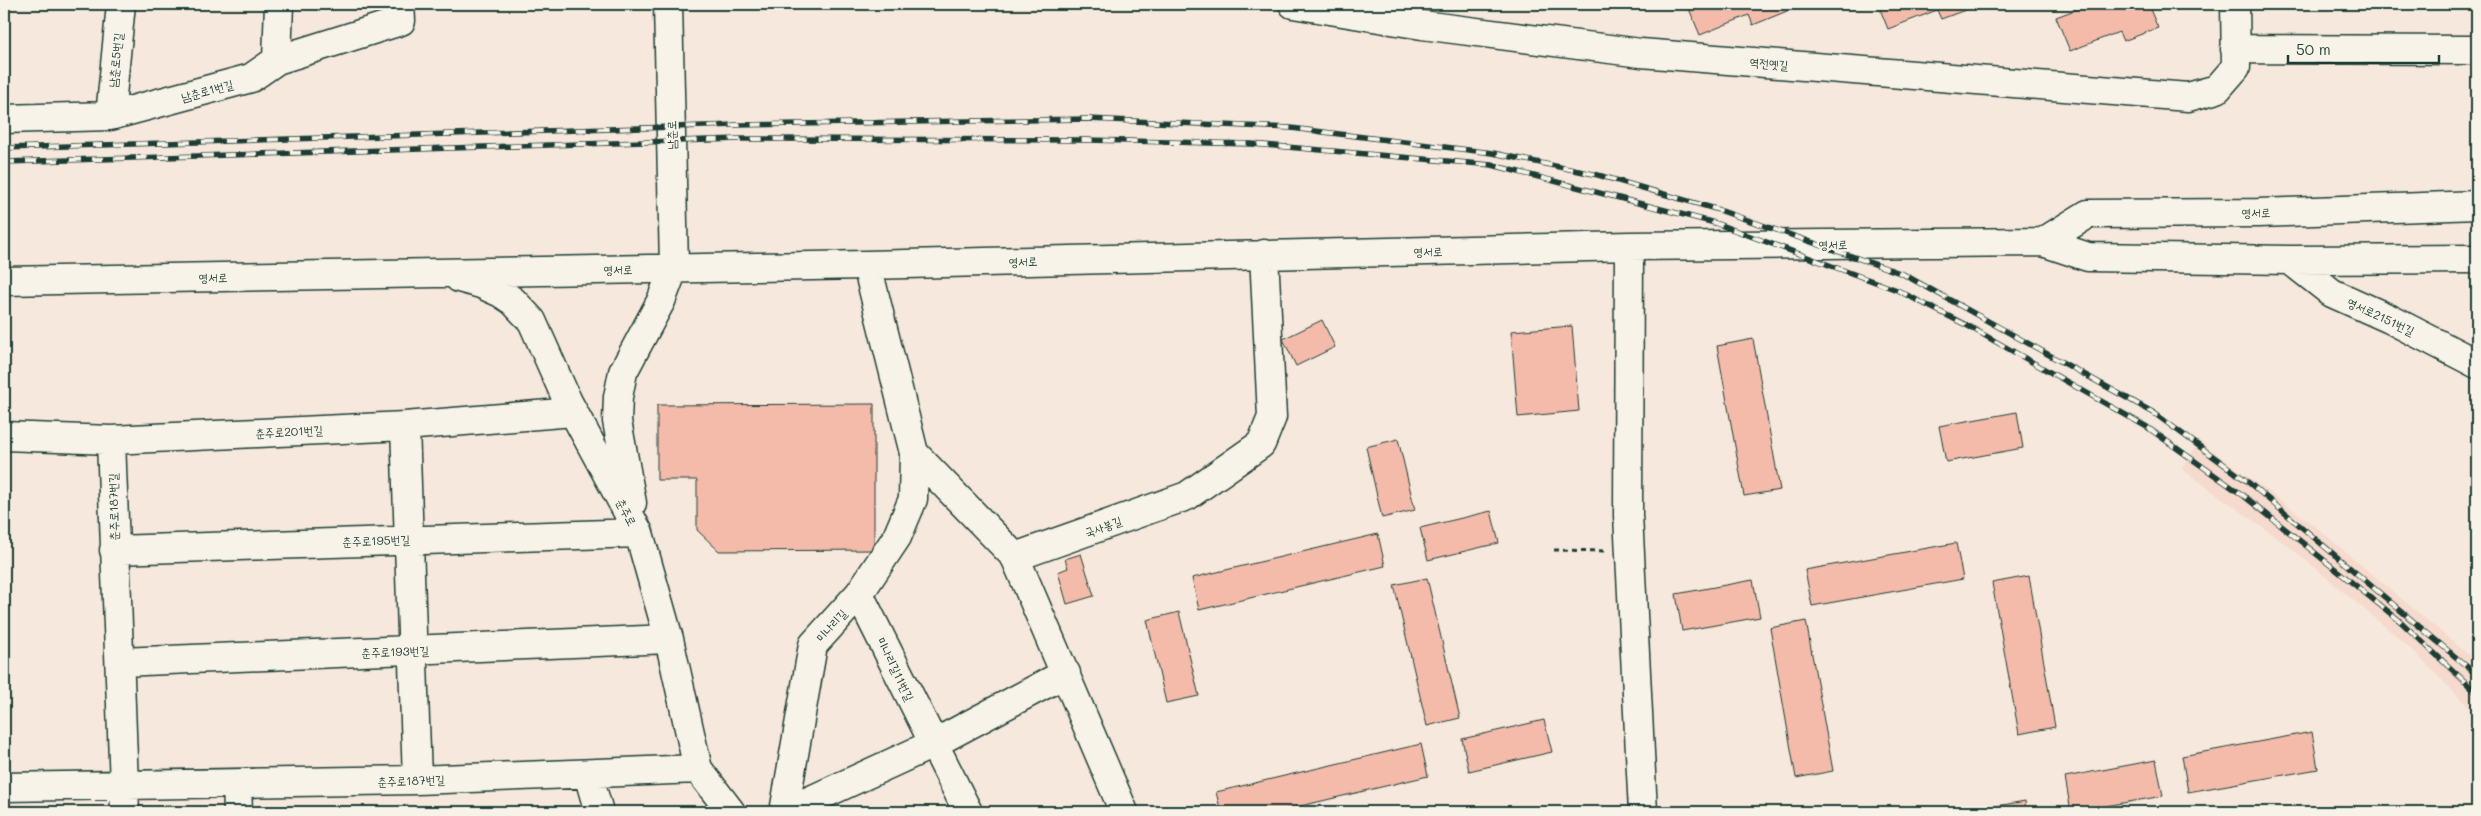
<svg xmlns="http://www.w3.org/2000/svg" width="2481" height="816" font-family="Mali,'Poor Story',sans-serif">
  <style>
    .built { fill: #f5dacd }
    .building { fill: #f4bbab; stroke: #1f3d34 }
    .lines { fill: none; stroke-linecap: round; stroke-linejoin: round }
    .minor-casing { stroke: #1f3d34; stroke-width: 31 }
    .path { stroke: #1f3d34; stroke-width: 3; stroke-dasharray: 5 4; stroke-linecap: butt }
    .minor { stroke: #f7f3e8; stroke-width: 28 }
    .rail-casing { stroke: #1f3d34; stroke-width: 5.5 }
    .rail { stroke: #f7f3e8; stroke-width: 4; stroke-dasharray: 11; stroke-linecap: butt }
    .labels { text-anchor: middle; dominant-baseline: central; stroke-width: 5; stroke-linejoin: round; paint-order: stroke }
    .street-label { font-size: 12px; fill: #1f3d34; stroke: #f7f3e8 }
  </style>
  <rect width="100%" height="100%" fill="#f6e8dc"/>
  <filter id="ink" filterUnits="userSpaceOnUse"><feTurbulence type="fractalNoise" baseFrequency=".02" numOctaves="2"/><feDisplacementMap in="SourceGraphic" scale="10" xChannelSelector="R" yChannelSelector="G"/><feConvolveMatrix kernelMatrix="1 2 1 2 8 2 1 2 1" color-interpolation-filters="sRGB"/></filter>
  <g filter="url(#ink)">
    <path class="built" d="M2199 441 2311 523 2477 662V715L2407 645 2290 547 2182 469Z"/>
    <path class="building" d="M1687 4H1784L1787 11 1753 25 1749 15 1700 35Z
      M1878 4H1975L1976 6 1941 19 1937 10 1888 29Z
      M2091 4H2158L2149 7 2158 28 2123 41 2119 32 2070 51 2056 17Z
      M1322 320 1335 347 1296 366 1283 339Z
      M1572 326 1579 411 1518 417 1511 331Z
      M1753 339 1780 490 1744 496 1717 346Z
      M874 404V550L719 551 697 530V480H657V405Z
      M2017 412 2023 448 1946 462 1939 426Z
      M1398 439 1415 510 1382 518 1366 447Z
      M1491 511 1499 543 1428 560 1420 528Z
      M1378 534 1385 566 1199 610 1192 578Z
      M1956 543 1963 579 1812 606 1805 570Z
      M1081 554 1094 596 1067 604 1058 572 1068 568 1065 559Z
      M2029 576 2055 727 2019 734 1992 583Z
      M1427 578 1460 718 1427 726 1394 585Z
      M1753 580 1760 617 1682 631 1676 594Z
      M1179 612 1199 696 1166 703 1147 620Z
      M1806 621 1833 771 1796 778 1770 628Z
      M1544 720 1552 752 1469 771 1462 739Z
      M2312 732 2318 769 2188 792 2182 756Z
      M1421 744 1428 776 1275 812H1221L1216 792Z
      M2156 760 2163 796 2071 812 2065 777Z
      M2025 801 2026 812H1963Z"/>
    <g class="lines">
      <defs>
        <path id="minor" d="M1293 4 1422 25 1641 53 2188 97 2217 89 2236 67 2235 4
          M2235 49 2477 50
          M277 60 279 4
          M110 116 121 4
          M4 119 110 116 251 78 277 60 401 21 400 4
          M2043 242 2088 214 2258 213 2477 205
          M1629 246 1628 515 1643 812
          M2290 260 2332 293 2390 319 2477 364
          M867 265 914 453 1015 557 1124 812
          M459 278 481 284 501 293 513 301 532 321 568 402 639 533 669 639 698 769 731 812
          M4 281 867 265 1629 246 2043 242 2088 257 2290 260 2477 259
          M405 426 417 780
          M4 436 111 440 405 426 573 412
          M111 440 125 812
          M632 503 617 421 618 397 623 372 661 301 674 267 668 4
          M114 550 639 533
          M1015 557 1187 496 1261 444 1272 417 1264 254
          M859 594 968 812
          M121 662 669 639
          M588 774 599 812
          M237 784 238 812
          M4 787 417 780 698 769
          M784 812 813 645 859 594 897 537 913 499 914 453
          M785 812 933 744 1066 673"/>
      </defs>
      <use href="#minor" class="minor-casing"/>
      <path class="path" d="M1554 550 1606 551"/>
      <use href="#minor" class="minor"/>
      <defs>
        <path id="rail" d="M4 148 737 125 1088 119 1291 128 1493 153 1598 175 1719 210 1903 274 2154 413 2248 482 2477 675
          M4 162 740 139 1087 140 1252 144 1492 165 1715 223 1897 290 1970 327 2147 427 2244 496 2400 621 2477 693"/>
      </defs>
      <use href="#rail" class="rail-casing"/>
      <use href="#rail" class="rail"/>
    </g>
  </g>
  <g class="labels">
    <g class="street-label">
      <text transform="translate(115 60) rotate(-84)">남춘로5번길</text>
      <text transform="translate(1769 63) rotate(5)">역전옛길</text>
      <text transform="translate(207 90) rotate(-15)">남춘로1번길</text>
      <text transform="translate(671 135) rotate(-91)">남춘로</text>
      <text transform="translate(2256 212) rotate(-1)">영서로</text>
      <text transform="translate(1833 244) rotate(-1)">영서로</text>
      <text transform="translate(1428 251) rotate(-1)">영서로</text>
      <text transform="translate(1023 261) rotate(-2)">영서로</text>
      <text transform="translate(618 269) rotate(-1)">영서로</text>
      <text transform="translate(213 277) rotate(-1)">영서로</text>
      <text transform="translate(2381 316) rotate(25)">영서로2151번길</text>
      <text transform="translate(289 431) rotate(-3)">춘주로201번길</text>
      <text transform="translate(113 507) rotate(-91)">춘주로187번길</text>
      <text transform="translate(627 512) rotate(62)">춘주로</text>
      <text transform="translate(1103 526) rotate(-20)">국사봉길</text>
      <text transform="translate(376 540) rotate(-2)">춘주로195번길</text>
      <text transform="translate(831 625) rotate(-48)">미나리길</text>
      <text transform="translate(395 651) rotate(-2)">춘주로193번길</text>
      <text transform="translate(896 669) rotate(64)">미나리길11번길</text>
      <text transform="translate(411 780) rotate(-2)">춘주로187번길</text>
    </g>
  </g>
  <rect width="2481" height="816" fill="none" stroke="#f7f3e8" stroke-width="20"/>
  <rect x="10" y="10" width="2461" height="796" fill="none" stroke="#1f3d34" stroke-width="2" filter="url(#ink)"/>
  <path d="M2288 55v8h151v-8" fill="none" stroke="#1f3d34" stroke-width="2.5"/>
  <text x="2296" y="55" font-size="15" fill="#1f3d34" stroke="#f7f3e8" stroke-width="4" paint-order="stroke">50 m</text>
</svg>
